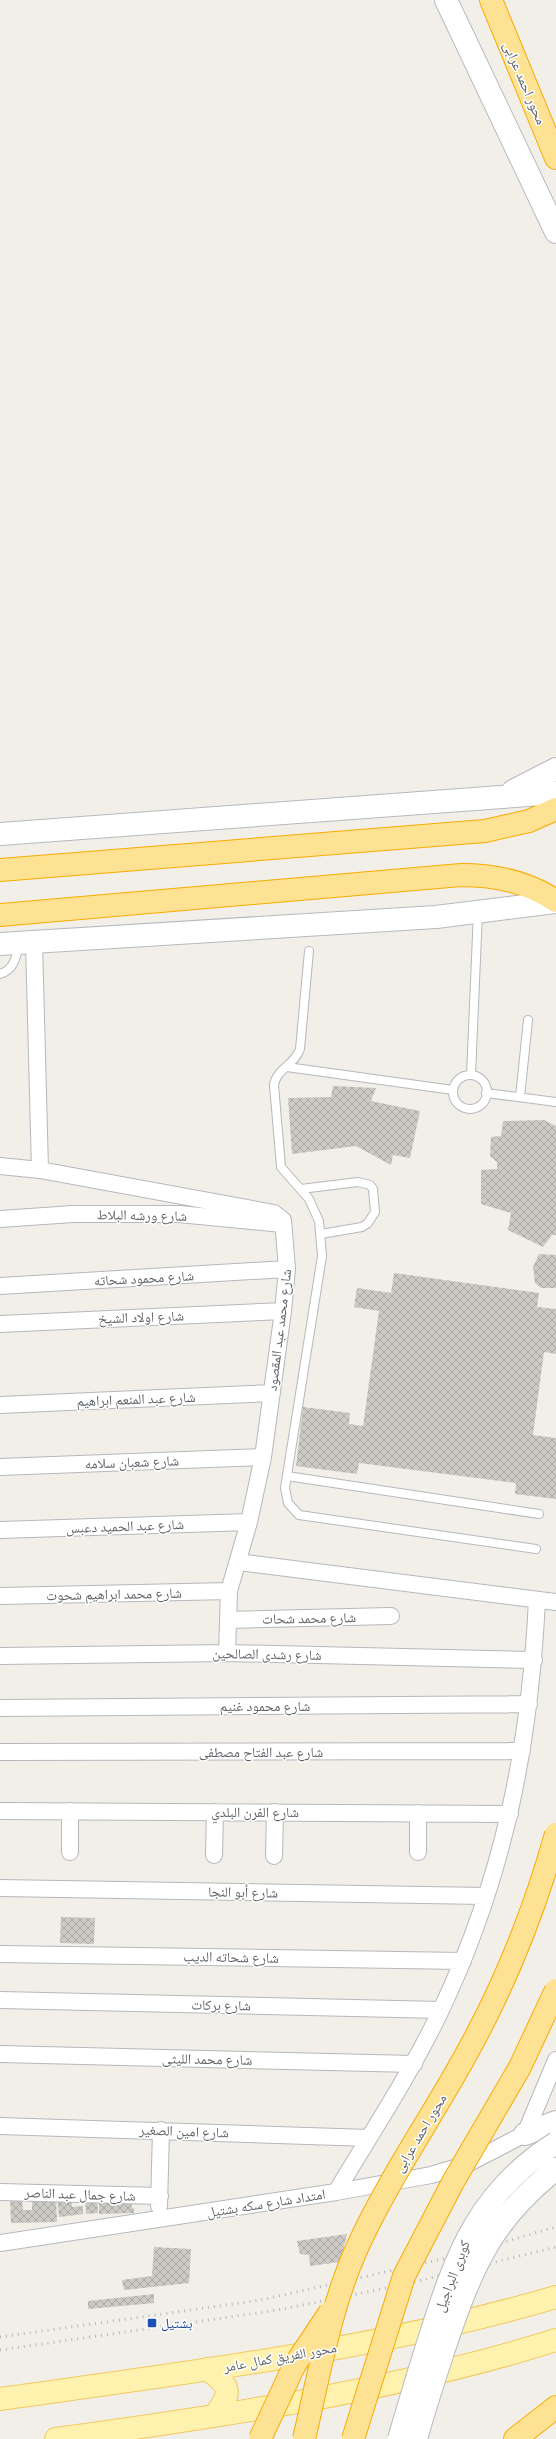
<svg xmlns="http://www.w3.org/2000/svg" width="556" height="2439" font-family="'Archivo Narrow','Noto Naskh Arabic',sans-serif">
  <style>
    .building { fill: url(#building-cross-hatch) }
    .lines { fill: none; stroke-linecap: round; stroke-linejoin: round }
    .lane-casing { stroke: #b5b8bc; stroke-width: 10 }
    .street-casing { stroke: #b5b8bc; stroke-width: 18 }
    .secondary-casing { stroke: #b6babf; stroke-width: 24 }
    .primary-casing { stroke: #f2c960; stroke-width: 24 }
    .highway-casing { stroke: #f9ab00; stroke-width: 24 }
    .lane { stroke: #fff; stroke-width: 8 }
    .street { stroke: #fff; stroke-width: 16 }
    .secondary { stroke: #fff; stroke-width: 22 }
    .primary { stroke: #fff2af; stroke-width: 22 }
    .highway { stroke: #fde293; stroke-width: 22 }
    .rail { stroke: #b6b7b8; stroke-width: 3; stroke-dasharray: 1 5; stroke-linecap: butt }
    .secondary-bridge-casing { stroke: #b6babf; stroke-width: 24; stroke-linecap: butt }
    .highway-bridge-casing { stroke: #f9ab00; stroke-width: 24; stroke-linecap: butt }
    .secondary-bridge { stroke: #fff; stroke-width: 22 }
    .highway-bridge { stroke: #fde293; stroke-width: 22 }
    .transit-dot { fill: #1a4fb4; stroke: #fff; stroke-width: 1.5 }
    .labels { text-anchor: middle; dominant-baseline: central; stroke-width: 3; stroke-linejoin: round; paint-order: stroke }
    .street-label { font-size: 14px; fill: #5f6368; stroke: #fff }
    .transit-label { font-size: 14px; fill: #164399; stroke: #fff; text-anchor: start }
  </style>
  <defs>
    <pattern id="building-cross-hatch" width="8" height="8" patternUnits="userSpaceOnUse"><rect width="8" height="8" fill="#cccac5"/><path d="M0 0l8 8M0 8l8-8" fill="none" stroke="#a9a8a4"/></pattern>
  </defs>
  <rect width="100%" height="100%" fill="#f1efe8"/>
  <path class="building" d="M333 1086 376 1088 371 1101 420 1111 410 1158 393 1155 391 1165 356 1146 292 1154 288 1098 331 1097Z
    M544 1120 556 1126V1235H552L543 1247 508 1230 511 1213 481 1204V1170L497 1169V1162L490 1156 491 1137 501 1136 503 1121Z
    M539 1254 556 1255V1288H541L535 1283 533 1267Z
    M394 1273 539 1293 537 1307 556 1309V1354L544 1352 533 1435 556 1438V1499L515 1494 516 1483 359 1463 357 1474 296 1466 303 1407 350 1413 349 1424 363 1426 379 1311 354 1307 357 1288 391 1293Z
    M61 1917 95 1918 94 1944 60 1943Z
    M22 2196 23 2210H32V2198L56 2197 57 2222 11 2223 10 2197Z
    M97 2196 98 2213 86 2214 85 2198Z
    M57 2197 65 2199 67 2202H72V2207L83 2206V2214L59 2217Z
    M99 2199 128 2200V2204H132V2208H134V2213L99 2214Z
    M347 2234 340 2262 310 2266 309 2255 300 2254 297 2241Z
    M154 2247 191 2249 189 2283 124 2290 122 2280 152 2276Z
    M154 2294V2303L88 2309V2301Z"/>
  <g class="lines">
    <defs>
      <path id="lane" d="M309 951 300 1049C294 1066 277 1068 274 1085L281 1167 309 1199 319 1221 322 1256 285 1488 288 1503 299 1515 536 1549
        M0 974C14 970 16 957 19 945
        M287 1067 453 1090
        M471 1075 478 912
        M453 1092a17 17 0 1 1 34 0a17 17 0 1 1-34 0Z
        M486 1093 556 1102
        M520 1097 528 1020
        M301 1189 358 1182 370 1185 373 1189 375 1212 368 1223 362 1227 321 1234
        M287 1476 539 1514"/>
      <path id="street" d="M34 942 40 1170
        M0 1166 40 1170 274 1213 283 1220 287 1269 283 1311 263 1457 249 1522 229 1591 227 1653
        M0 1219 73 1214H179L282 1224
        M0 1286 287 1269
        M0 1324 283 1311
        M0 1405 272 1393
        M0 1467 263 1457
        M0 1530 249 1522
        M238 1562 556 1602
        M0 1596 229 1591
        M228 1620 391 1616
        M0 1656 227 1653 534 1660
        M0 1708 529 1704
        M0 1752 522 1751
        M0 1811 510 1814
        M70 1811V1852
        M418 1813V1852
        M214 1855 215 1812
        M274 1856 275 1812
        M0 1888 486 1896
        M0 1954 463 1961
        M0 2000 441 2010
        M0 2054 414 2064
        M0 2126 369 2138
        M0 2192 160 2196
        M336 2192C372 2132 411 2073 441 2010 504 1877 530 1745 537 1600
        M159 2206 161 2130
        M0 2243 336 2192 431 2175 465 2165 525 2134 556 2060"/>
      <path id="secondary" d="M446 0 556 232
        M513 791 556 769
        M0 834 556 793
        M0 944 436 917 556 902
        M525 2134 556 2122"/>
      <path id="primary" d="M207 2369C232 2387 232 2393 214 2416
        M0 2399C186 2373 375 2350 556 2297
        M56 2439C225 2416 393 2391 556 2340"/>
      <path id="highway" d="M491 0 556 158
        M0 870 485 831 529 821 556 809
        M0 915 461 875C495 875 528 882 556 901
        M515 2439 556 2407"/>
    </defs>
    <use href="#lane" class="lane-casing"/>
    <use href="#street" class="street-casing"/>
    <use href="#secondary" class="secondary-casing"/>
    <use href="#primary" class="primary-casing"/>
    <use href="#highway" class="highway-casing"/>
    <use href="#lane" class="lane"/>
    <use href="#street" class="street"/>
    <use href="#secondary" class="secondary"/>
    <use href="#primary" class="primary"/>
    <use href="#highway" class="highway"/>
    <path class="rail" d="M0 2337 261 2300 456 2256 556 2227
      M0 2350 278 2310 406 2284 556 2247"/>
    <defs>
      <path id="secondary-bridge" d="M399 2439C409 2405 419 2371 430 2337 456 2255 479 2191 556 2143
        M416 2439C425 2406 436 2373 447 2340 473 2265 492 2219 556 2169"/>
      <path id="highway-bridge" d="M260 2439 294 2366 330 2312
        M304 2439C319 2375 330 2308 357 2248 387 2182 428 2123 463 2060 503 1989 534 1913 556 1834
        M353 2439 404 2276 453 2182 520 2067 556 1990"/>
    </defs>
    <use href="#secondary-bridge" class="secondary-bridge-casing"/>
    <use href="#highway-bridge" class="highway-bridge-casing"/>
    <use href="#secondary-bridge" class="secondary-bridge"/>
    <use href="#highway-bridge" class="highway-bridge"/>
  </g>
  <rect class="transit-dot" x="147" y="2318" width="10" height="10" rx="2"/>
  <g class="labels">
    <g class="street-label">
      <text transform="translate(525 83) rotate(67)">محور احمد عرابى</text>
      <text transform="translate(142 1215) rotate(1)">شارع ورشه البلاط</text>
      <text transform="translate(144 1278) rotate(-3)">شارع محمود شحاته</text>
      <text transform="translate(141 1317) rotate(-2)">شارع اولاد الشيخ</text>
      <text transform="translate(279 1330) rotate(-83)">شارع محمد عبد المقصود</text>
      <text transform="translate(136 1399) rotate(-2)">شارع عبد المنعم ابراهيم</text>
      <text transform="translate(132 1462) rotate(-2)">شارع شعبان سلامه</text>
      <text transform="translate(125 1526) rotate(-2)">شارع عبد الحميد دعبس</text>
      <text transform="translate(114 1594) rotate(-1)">شارع محمد ابراهيم شحوت</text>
      <text transform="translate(309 1618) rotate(-1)">شارع محمد شحات</text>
      <text transform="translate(267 1654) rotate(1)">شارع رشدى الصالحين</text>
      <text x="265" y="1706">شارع محمود غنيم</text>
      <text x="261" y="1752">شارع عبد الفتاح مصطفى</text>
      <text x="255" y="1812">شارع الفرن البلدي</text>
      <text transform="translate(243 1892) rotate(1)">شارع أبو النجا</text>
      <text transform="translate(231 1957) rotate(1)">شارع شحاته الديب</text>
      <text transform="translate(221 2005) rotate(1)">شارع بركات</text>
      <text transform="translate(207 2059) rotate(1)">شارع محمد الليثى</text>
      <text transform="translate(184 2131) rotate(2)">شارع امين الصغير</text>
      <text transform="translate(420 2133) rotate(-59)">محور احمد عرابى</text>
      <text transform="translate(80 2194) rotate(2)">شارع جمال عبد الناصر</text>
      <text transform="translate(266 2203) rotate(-9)">امتداد شارع سكه بشتيل</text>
      <text transform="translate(452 2276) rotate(-69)">كوبرى البراجيل</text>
      <text transform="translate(280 2357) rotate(-10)">محور الفريق كمال عامر</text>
    </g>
    <g class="transit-label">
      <text x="161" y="2323">بشتيل</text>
    </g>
  </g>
</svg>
